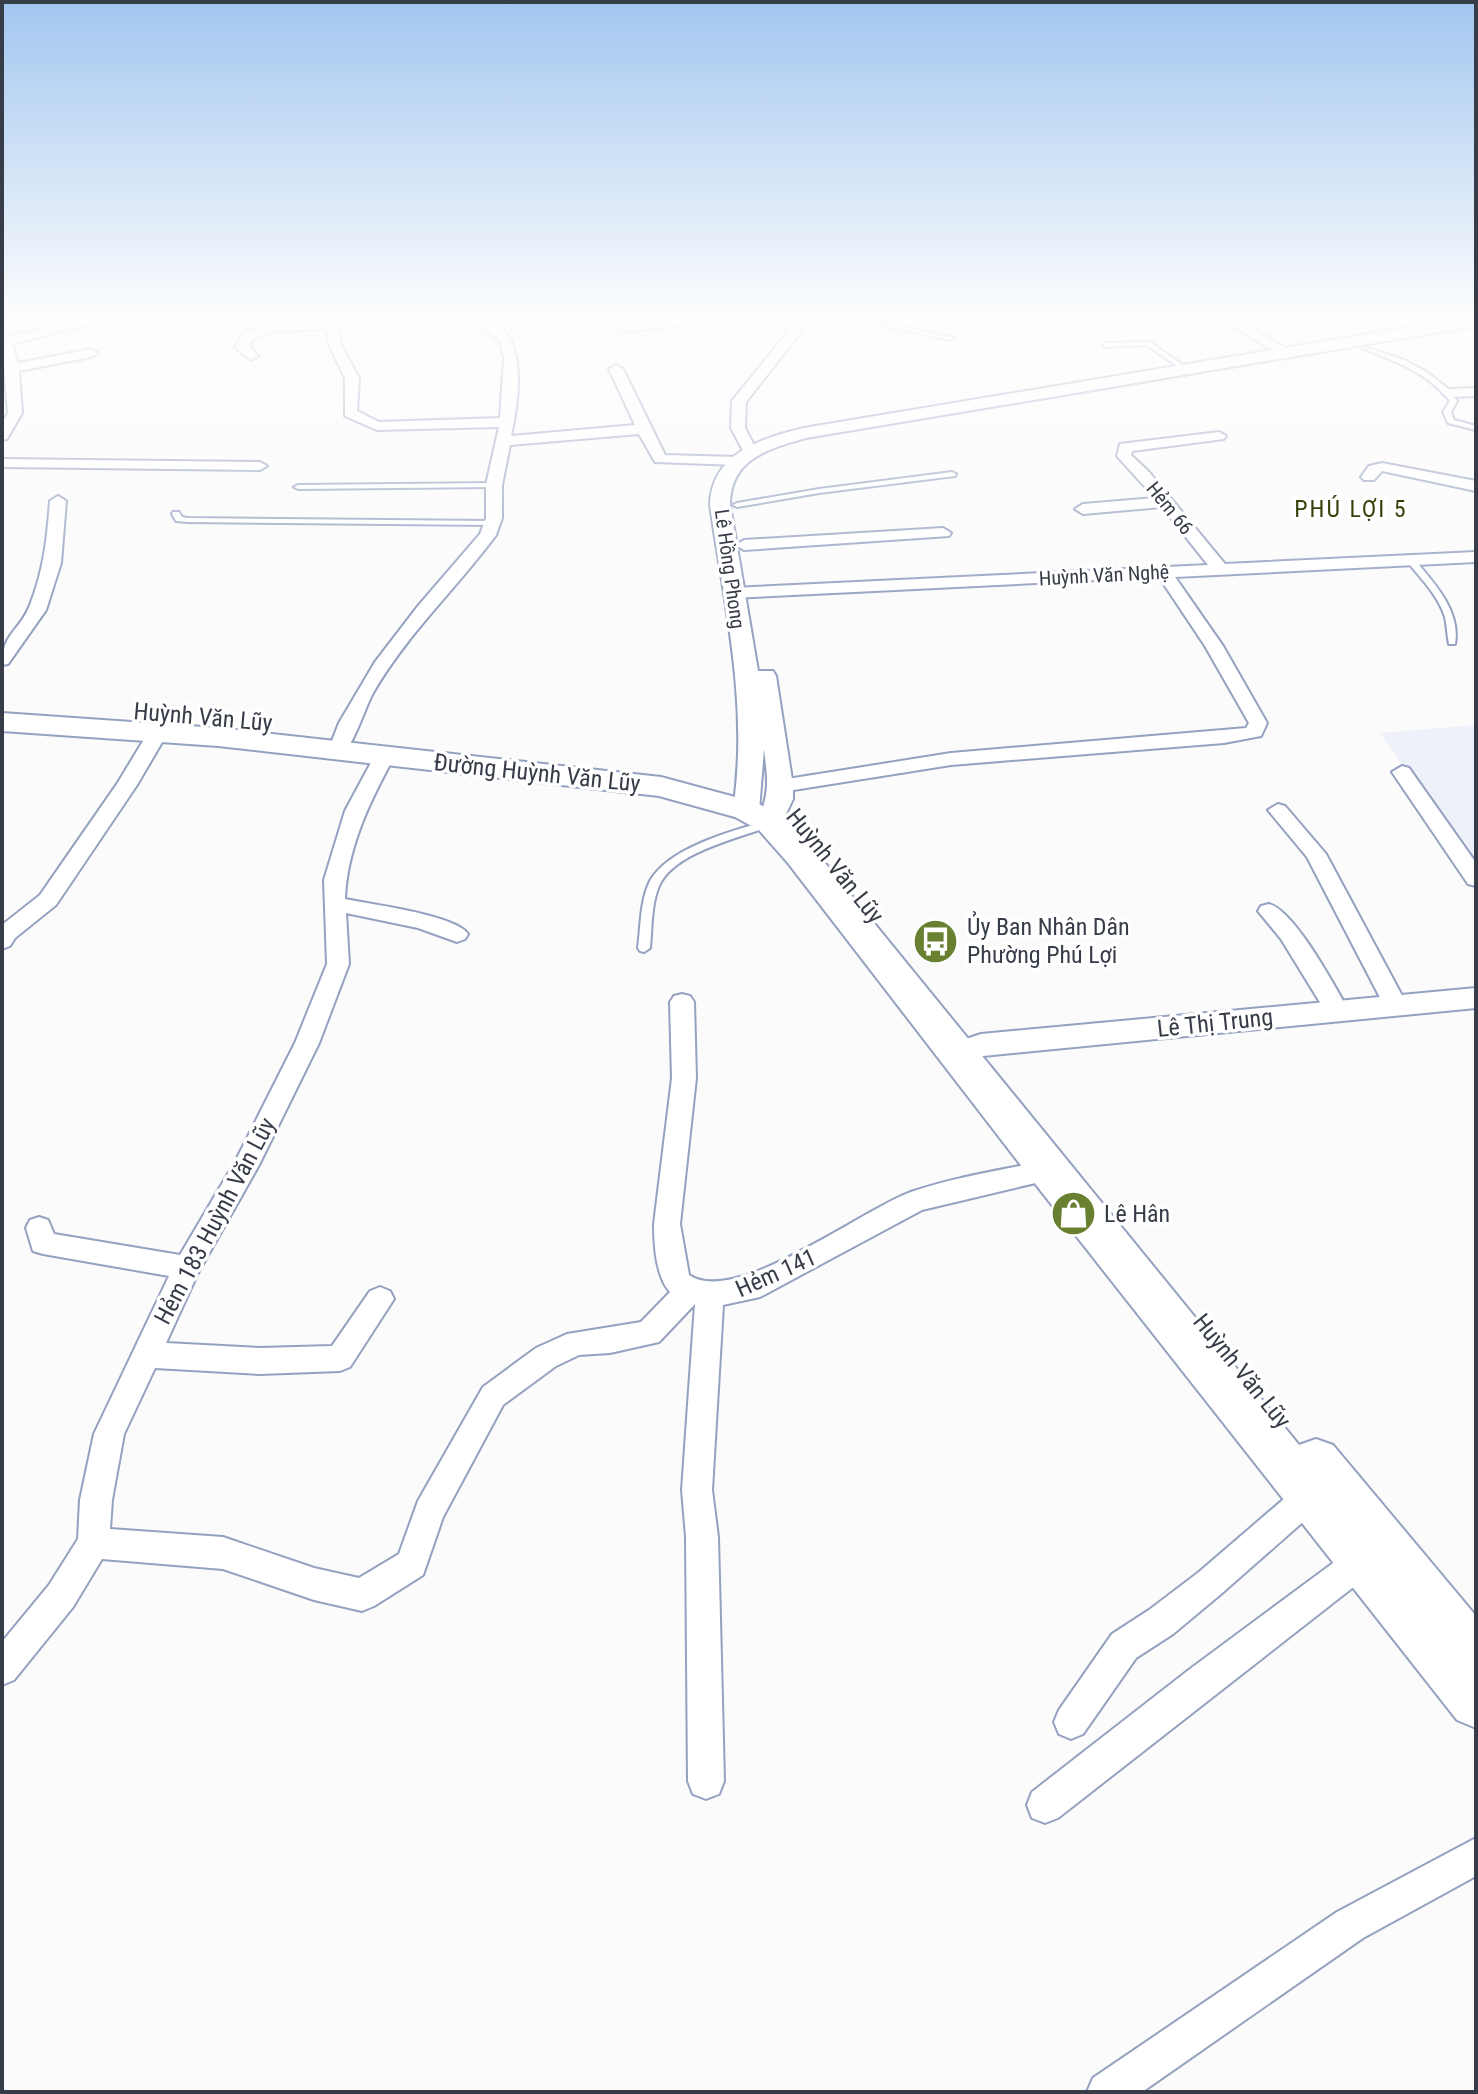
<svg xmlns="http://www.w3.org/2000/svg" width="1478" height="2094" font-family="'Roboto Condensed',sans-serif">
  <style>
    .built { fill: #eef1fa }
    .lines { fill: none; stroke-linecap: round; stroke-linejoin: round }
    .service-casing { stroke: #95a1c0; stroke-width: 4 }
    .minor-casing { stroke: #95a1c0; stroke-width: 4 }
    .tertiary-casing { stroke: #95a1c0; stroke-width: 4 }
    .primary-casing { stroke: #95a1c0; stroke-width: 4 }
    .service { fill: #fff; fill-rule: evenodd }
    .minor { fill: #fff; fill-rule: evenodd }
    .tertiary { fill: #fff; fill-rule: evenodd }
    .primary { fill: #fff; fill-rule: evenodd }
    .labels { text-anchor: middle; dominant-baseline: central; stroke-width: 7; stroke-linejoin: round; paint-order: stroke }
    .far-street-label { font-size: 20px; fill: #373c49; stroke: #fff }
    .far-quarter-label { font-size: 24px; letter-spacing: 2px; fill: #34430a; stroke: #fff }
    .street-label { font-size: 24px; fill: #373c49; stroke: #fff }
    .poi-label { font-size: 24px; fill: #373c49; stroke: #fff; text-anchor: start }
  </style>
  <rect width="100%" height="100%" fill="#fbfbfb"/>
  <path class="built" d="M1476 725V871L1380 733Z"/>
  <g class="lines">
    <defs>
      <path id="service" d="M866 318H876L899 326 954 338 951 340 896 329Z
        M1150 342 1188 369V371H1184L1147 345 1106 347 1103 345 1106 343Z
        M1362 346 1404 360 1427 372 1447 388 1457 401 1451 412 1454 420 1476 426V430L1448 423 1443 412 1450 401C1427 372 1396 362 1362 348Z
        M952 472 956 474 955 476 819 493 737 507 733 505 737 503 819 489Z
        M494 483 498 485 497 487 298 489 294 487 298 485Z
        M173 512H179L182 517 188 518 493 521 497 523 493 525 188 522 176 521 172 514Z
        M1408 559H1414C1434 583 1461 611 1455 644H1449C1447 635 1447 626 1445 617 1438 595 1421 579 1407 561Z
        M770 820 775 823 774 825C742 837 673 852 659 886 651 905 652 928 650 948L644 952 640 951 638 948C641 926 640 901 650 881 669 847 735 830 770 820Z"/>
      <path id="minor" d="M90 318H114L12 344 18 363 91 349 98 353 91 357 19 371 22 413 7 439 2 440V423L8 413 2 338Z
        M339 318H358L339 327 340 343 359 378 357 411 379 422 500 418 504 358 500 341 470 318C531 318 520 394 511 436L635 425 609 369 616 365 623 369 665 455 737 457 744 461 737 465 655 462 639 434 510 445 502 485V518L496 535C456 589 407 634 373 693 365 707 351 754 338 757L328 751 339 723 375 662 418 606 480 534 486 518V485L499 427 377 430 345 416V378L328 343 327 329 278 331 254 338 249 346 258 356 251 360 235 347 244 332 277 323Z
        M614 318H626L632 323 676 318H718L712 322 632 331 621 329Z
        M799 318H812L746 402 745 428 758 453 756 456H746L731 428 732 401Z
        M1219 318H1235L1294 353 1282 356Z
        M1476 388V396L1449 397 1442 393 1449 389Z
        M1219 432 1226 436 1224 439 1132 451 1131 455 1149 472 1225 564 1476 552V562L1175 577 1223 646 1267 723 1261 736 1224 743 951 765 781 792 774 790 771 786 781 780 951 753 1246 728 1249 723 1205 646 1159 577 732 598 724 593 732 588 1208 565 1162 507 1083 514 1075 509 1083 504 1155 498 1117 456 1120 444Z
        M2 459 260 462 267 466 260 470 2 467Z
        M1382 463 1476 481V491L1382 471 1374 480H1364L1361 477 1369 466Z
        M58 496 66 501 61 563 46 610 8 664 2 665C2 633 20 631 30 605 44 569 47 539 50 501Z
        M943 528 951 533 949 536 744 550 736 545 744 540Z
        M158 726 168 732 137 785 56 905 15 938 10 946 2 949V925L40 895 117 784 151 728Z
        M384 751 394 757C370 801 347 848 345 899 369 904 456 915 468 934L465 939 457 942 418 928 346 913 349 964 319 1043 259 1165 198 1273 166 1343 260 1348 332 1346 370 1291 380 1287 390 1291 394 1299 350 1367 340 1371 260 1374 155 1368 124 1434 112 1500 110 1529 223 1537 314 1568 359 1578 399 1554 418 1501 483 1387 536 1348 567 1334 641 1322 670 1292C656 1277 654 1245 654 1224L672 1078 670 1002 674 996 682 994 690 996 694 1002 696 1078 680 1224 689 1275C735 1307 861 1210 911 1192 954 1177 1003 1170 1048 1160L1057 1163 1061 1170 1057 1177 1048 1180 922 1210 760 1297 723 1305 712 1490 718 1537 724 1781 719 1794 706 1799 693 1794 688 1781 686 1537 682 1490 695 1304 659 1342 610 1353 579 1355 556 1366 503 1405 443 1517 423 1575 374 1606 362 1611 314 1600 223 1569 102 1559 73 1607 14 1680 2 1685V1642L49 1585 78 1539 80 1500 94 1434 169 1276 43 1254 33 1251 26 1228 30 1220 39 1217 48 1220 54 1234 180 1255 236 1160 295 1043 327 964 324 880 345 811 374 757Z
        M1402 766 1409 768 1476 863V886L1468 884 1392 772Z
        M1278 804 1285 806 1326 854 1407 1005 1403 1011 1395 1013 1387 1011 1307 857 1268 810Z
        M1269 904C1295 911 1335 987 1349 1011L1345 1017 1337 1019 1329 1017 1281 939 1258 911 1261 906Z
        M1310 1481 1321 1486 1326 1496 1321 1506 1221 1594 1173 1634 1136 1658 1083 1734 1071 1739 1059 1734 1054 1722 1059 1710 1112 1634 1149 1610 1199 1572 1299 1486Z
        M1363 1544 1374 1549 1379 1560 1374 1571 1058 1818 1045 1823 1032 1818 1027 1805 1032 1792 1190 1669 1352 1549Z
        M1476 1838V1876L1363 1938 1142 2092H1087L1093 2078 1337 1912Z"/>
      <path id="tertiary" d="M1464 318H1476V326L806 438C768 449 730 459 730 505L758 671H773L776 676 793 786V799L779 829H761L757 823C770 793 768 781 764 749L759 810 755 816H737L733 810C749 707 725 607 710 505 711 454 761 438 804 428Z
        M1476 988V1008L983 1056 956 1065 945 1062 941 1054 945 1046 981 1034Z"/>
      <path id="primary" d="M2 713 218 728 661 777 757 803 781 816 812 847 1299 1445 1316 1439 1333 1445 1476 1616V1728L1457 1720 1033 1181 788 863 759 830 735 817 659 796 218 746 2 731Z"/>
    </defs>
    <use href="#service" class="service-casing"/>
    <use href="#minor" class="minor-casing"/>
    <use href="#tertiary" class="tertiary-casing"/>
    <use href="#primary" class="primary-casing"/>
    <use href="#service" class="service"/>
    <use href="#minor" class="minor"/>
    <use href="#tertiary" class="tertiary"/>
    <use href="#primary" class="primary"/>
  </g>
  <linearGradient id="sky" x2="0" y2="1"><stop stop-color="#a2c6f0"/><stop offset="0.52" stop-color="#fdfdfd"/><stop offset="1" stop-color="#fdfdfd" stop-opacity="0"/></linearGradient>
  <rect width="1478" height="611" fill="url(#sky)"/>
  <defs>
    <symbol id="bus-disc" viewBox="-11 -11 22 22"><circle r="9.5" fill="#6a8031" stroke="#fff"/><path d="M-5-6H5V4H4V6H2V4H-2V6H-4V4H-5ZM-3.5-4V0h7V-4ZM-3.5 1.2v1.5H-2V1.2ZM2 1.2v1.5H3.5V1.2Z" fill="#fff"/></symbol>
    <symbol id="shop-disc" viewBox="-11 -11 22 22"><circle r="9.5" fill="#6a8031" stroke="#fff"/><path d="M-5-2.5h2.3a2.7 3.5 0 0 1 5.4 0H5L5.5 6h-11ZM-1.5-2.5h3a1.5 2.3 0 0 0-3 0Z" fill="#fff"/></symbol>
  </defs>
  <g fill-rule="evenodd">
    <use href="#bus-disc" x="910" y="916" width="51" height="51"/>
    <use href="#shop-disc" x="1048" y="1188" width="51" height="51"/>
  </g>
  <g class="labels">
    <g class="far-street-label">
      <text transform="translate(1170 508) rotate(51)">Hẻm 66</text>
      <text transform="translate(730 569) rotate(82)">Lê Hồng Phong</text>
      <text transform="translate(1104 575) rotate(-3)">Huỳnh Văn Nghệ</text>
    </g>
    <g class="far-quarter-label">
      <text x="1351" y="509">PHÚ LỢI 5</text>
    </g>
    <g class="street-label">
      <text transform="translate(203 717) rotate(5)">Huỳnh Văn Lũy</text>
      <text transform="translate(537 773) rotate(6)">Đường Huỳnh Văn Lũy</text>
      <text transform="translate(835 866) rotate(51)">Huỳnh Văn Lũy</text>
      <text transform="translate(1215 1023) rotate(-6)">Lê Thị Trung</text>
      <text transform="translate(215 1221) rotate(-62)">Hẻm 183 Huỳnh Văn Lũy</text>
      <text transform="translate(776 1273) rotate(-24)">Hẻm 141</text>
      <text transform="translate(1242 1371) rotate(51)">Huỳnh Văn Lũy</text>
    </g>
    <g class="poi-label">
      <text x="967" y="927">Ủy Ban Nhân Dân<tspan x="967" dy="28">Phường Phú Lợi</tspan></text>
      <text x="1104" y="1214">Lê Hân</text>
    </g>
  </g>
  <rect width="1478" height="2094" fill="none" stroke="#373c49" stroke-width="8"/>
</svg>
